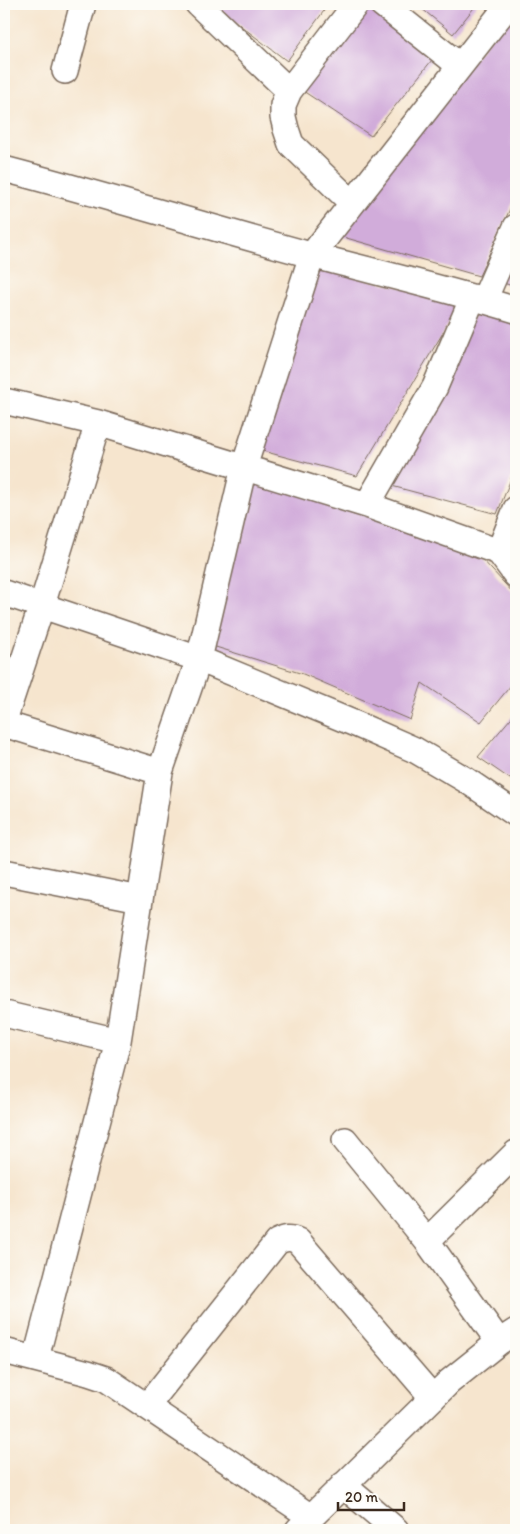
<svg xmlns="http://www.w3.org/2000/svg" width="520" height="1534" font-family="Itim,sans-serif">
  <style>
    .building { fill: #d1acda }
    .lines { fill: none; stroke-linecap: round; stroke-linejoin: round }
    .street-casing { stroke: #7c6b5c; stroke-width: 28 }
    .street { stroke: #fff; stroke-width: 25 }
  </style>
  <rect width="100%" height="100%" fill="#fdfcf7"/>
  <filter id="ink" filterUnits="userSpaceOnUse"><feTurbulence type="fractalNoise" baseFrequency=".02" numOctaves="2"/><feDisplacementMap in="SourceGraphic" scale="10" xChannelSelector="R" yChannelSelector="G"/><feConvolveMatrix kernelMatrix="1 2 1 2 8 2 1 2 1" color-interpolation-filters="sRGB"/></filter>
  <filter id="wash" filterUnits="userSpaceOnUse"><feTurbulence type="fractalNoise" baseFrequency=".0096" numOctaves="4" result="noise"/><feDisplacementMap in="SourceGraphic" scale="20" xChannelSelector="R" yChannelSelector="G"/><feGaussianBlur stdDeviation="1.12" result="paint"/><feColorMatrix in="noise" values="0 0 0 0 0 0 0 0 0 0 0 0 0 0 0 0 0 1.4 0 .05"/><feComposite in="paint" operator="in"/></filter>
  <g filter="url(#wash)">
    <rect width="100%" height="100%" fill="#f6e5ce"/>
    <g id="blocks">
      <path class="building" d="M212 4H329L287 61Z
        M355 4H383L440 50 371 136 294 85Z
        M416 4H477L453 34Z
        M516 5V196L479 276 336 235Z
        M516 246V287L500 282Z
        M307 266 462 301 357 476 255 449Z
        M480 305 516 315V466L497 514 384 484Z
        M247 477 457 532 516 596V679L481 722 422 683 410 720 303 674 206 644Z
        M516 712V783L478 757Z"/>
    </g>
  </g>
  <g filter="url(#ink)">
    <use href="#blocks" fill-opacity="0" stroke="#7c6b5c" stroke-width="1"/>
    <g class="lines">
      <defs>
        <path id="street" d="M198 4 289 91
          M382 4 460 66
          M65 71 83 4
          M4 169C107 196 208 227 311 255 379 273 448 289 516 310
          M352 203 291 144 286 129 283 117V105L289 91 356 4
          M484 300 516 227
          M4 401 98 423 367 505 499 552 516 575
          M367 505 435 387 473 297
          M499 552 516 509
          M4 593 199 659 358 725 415 750 466 780 516 814
          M4 720 42 605 98 423
          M4 724 160 772
          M4 872 140 899
          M4 1014 118 1041
          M345 1140 427 1241 499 1342
          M427 1241 516 1153
          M4 1351 88 1373 106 1379 311 1517
          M36 1358 118 1041 160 772 199 659 244 467 312 255 509 4
          M147 1406 277 1242C285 1238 290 1237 298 1241L433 1398
          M343 1485 396 1530
          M298 1530 449 1382 499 1342 516 1331"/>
      </defs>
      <use href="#street" class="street-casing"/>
      <use href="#street" class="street"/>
    </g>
  </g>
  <rect width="520" height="1534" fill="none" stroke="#fdfcf7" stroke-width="20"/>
  <path d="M338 1502v8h66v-8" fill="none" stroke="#3b2a1e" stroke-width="2.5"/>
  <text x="345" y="1502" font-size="15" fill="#3b2a1e" stroke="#fdfcf7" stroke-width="4" paint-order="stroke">20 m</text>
</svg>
